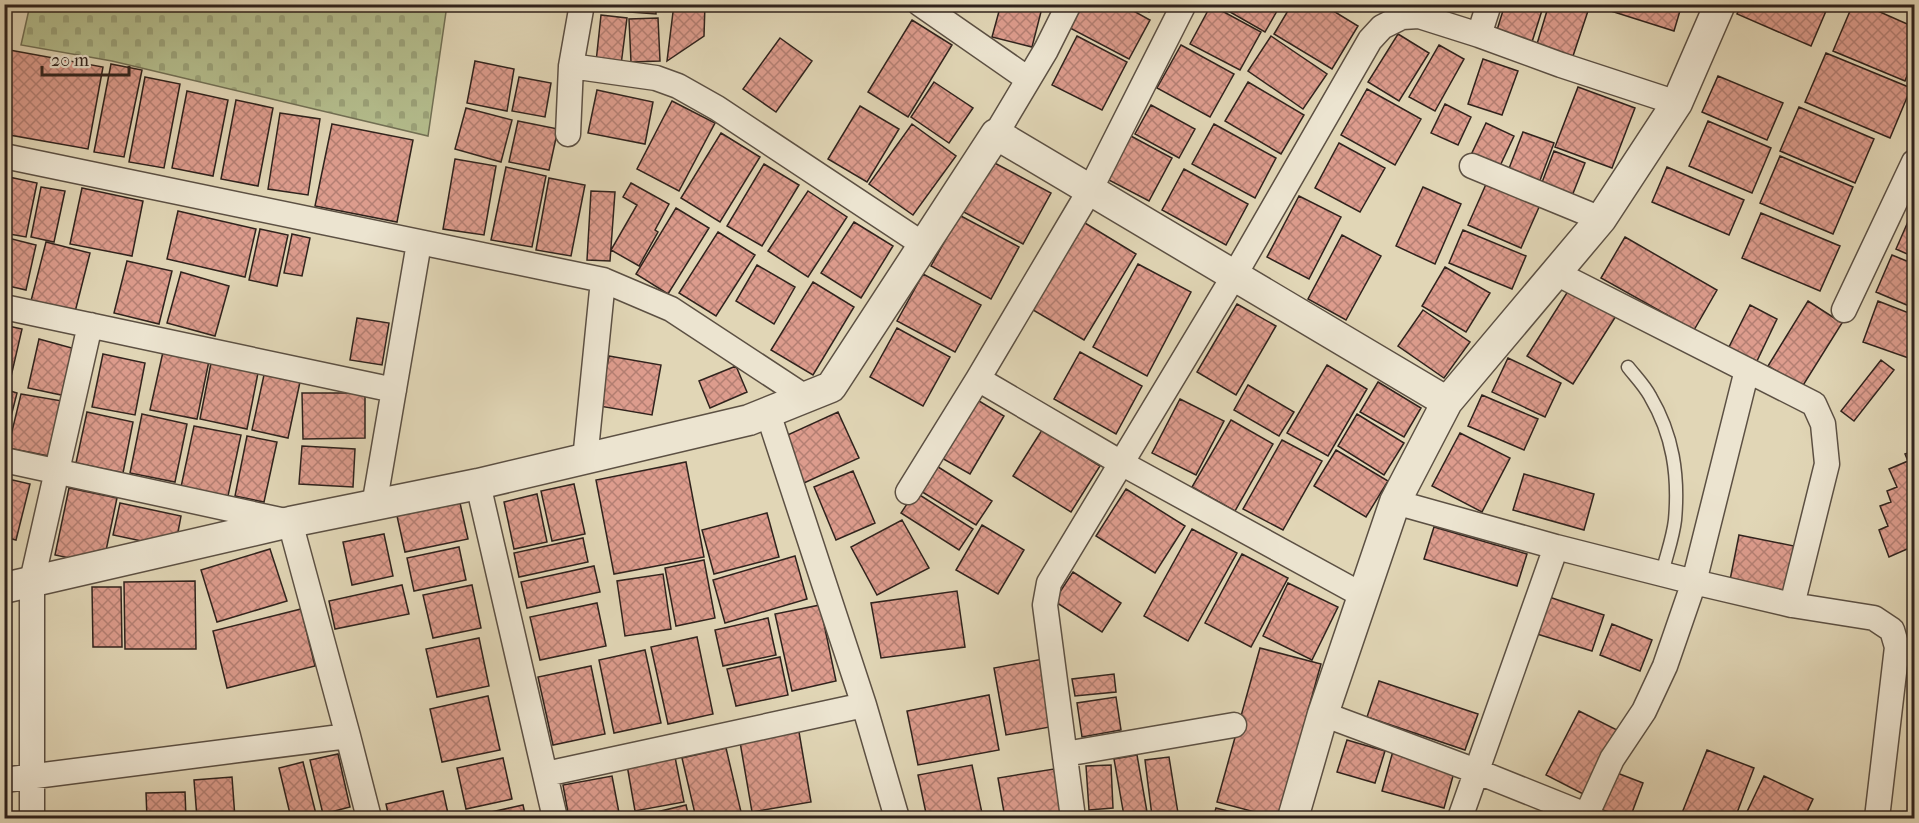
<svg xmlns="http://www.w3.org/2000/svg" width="1919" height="823" font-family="'IM FELL French Canon',serif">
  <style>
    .cemetery { fill: url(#cemetery-stones); stroke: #727055; stroke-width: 1.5 }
    .building { fill: url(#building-cross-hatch); stroke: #30231d; stroke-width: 1.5 }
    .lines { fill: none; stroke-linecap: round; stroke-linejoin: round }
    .service-casing { stroke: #5c5043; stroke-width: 15 }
    .minor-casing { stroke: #5c5043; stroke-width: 27 }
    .tertiary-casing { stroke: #5c5043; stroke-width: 33 }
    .service { stroke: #ece4d0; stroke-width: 12 }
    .minor { stroke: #ece4d0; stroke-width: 24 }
    .tertiary { stroke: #ece4d0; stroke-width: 30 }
  </style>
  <defs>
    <pattern id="cemetery-stones" width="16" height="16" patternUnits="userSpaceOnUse" patternTransform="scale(1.5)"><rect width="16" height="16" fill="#b4bd8d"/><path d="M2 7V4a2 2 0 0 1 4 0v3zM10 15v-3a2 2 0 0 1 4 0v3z" fill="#9ba279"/></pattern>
    <pattern id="building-cross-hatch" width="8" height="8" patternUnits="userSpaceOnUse" patternTransform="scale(1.5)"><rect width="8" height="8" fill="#dd9c8d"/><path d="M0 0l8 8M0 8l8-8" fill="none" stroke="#b47f73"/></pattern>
  </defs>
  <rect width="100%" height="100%" fill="#e1d6b6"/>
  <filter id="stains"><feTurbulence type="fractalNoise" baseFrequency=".00333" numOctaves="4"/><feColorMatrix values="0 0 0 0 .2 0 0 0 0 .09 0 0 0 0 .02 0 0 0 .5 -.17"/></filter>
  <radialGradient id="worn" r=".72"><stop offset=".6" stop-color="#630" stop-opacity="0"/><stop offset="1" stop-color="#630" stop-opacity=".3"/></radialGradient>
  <path class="cemetery" d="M30 5H447L428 136 112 61 21 45Z"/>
  <path class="building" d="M603 4H656V14L603 10Z
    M674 4H705L704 36 667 61Z
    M1001 4H1043L1032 47 992 37Z
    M1080 4H1121L1150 20 1129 59 1068 27Z
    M1134 4H1153L1149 12Z
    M1216 4H1281L1265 32Z
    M1292 4H1322L1358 26 1332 69 1274 34Z
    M1505 4H1544L1532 42 1497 30Z
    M1549 4H1579L1589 8 1573 56 1537 44Z
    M1598 4H1682L1674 31 1598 7Z
    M1742 4H1829L1811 46 1737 14Z
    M1853 4H1862L1914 27V58L1905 81 1833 51Z
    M1211 5 1261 32 1240 70 1190 44Z
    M601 15 627 18 621 65 596 62Z
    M658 18 660 61 631 62 629 19Z
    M912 20 952 45 908 117 868 92Z
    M1398 34 1429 53 1399 101 1368 82Z
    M1077 36 1127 62 1102 110 1052 85Z
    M1271 36 1327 74 1303 109 1248 71Z
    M780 38 812 61 776 112 743 89Z
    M1181 45 1234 74 1210 117 1157 88Z
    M1439 45 1464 59 1435 111 1409 97Z
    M4 49 103 67 88 149 4 134Z
    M1826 53 1911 88 1890 138 1805 102Z
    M1483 59 1518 71 1502 115 1468 104Z
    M475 61 514 69 507 111 467 103Z
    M111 64 142 70 124 157 94 152Z
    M1718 76 1783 103 1767 140 1702 112Z
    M145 77 180 84 164 168 129 162Z
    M519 77 551 83 545 117 512 111Z
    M934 82 973 108 949 143 911 117Z
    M1248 82 1304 115 1281 154 1225 121Z
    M1578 87 1635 108 1612 168 1555 147Z
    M1367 89 1421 119 1395 165 1341 135Z
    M597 90 653 102 645 144 588 133Z
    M187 91 228 100 213 176 172 168Z
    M236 100 273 108 258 186 221 179Z
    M672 101 715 123 679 191 637 169Z
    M1445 104 1471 117 1458 145 1431 133Z
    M1151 105 1195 129 1179 158 1135 134Z
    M860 106 899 129 867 182 828 159Z
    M1799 107 1874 139 1855 183 1780 151Z
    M466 108 512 120 501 162 455 149Z
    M280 113 320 119 308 195 268 189Z
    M518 121 558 129 549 170 509 162Z
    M1708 121 1771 148 1752 193 1689 166Z
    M1486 123 1514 136 1499 168 1471 155Z
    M332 124 413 140 397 222 315 206Z
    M912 124 956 156 913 215 869 184Z
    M1214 124 1276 158 1255 198 1192 164Z
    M1523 132 1554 143 1539 183 1508 171Z
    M721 133 760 157 720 222 681 198Z
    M1129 135 1172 158 1149 201 1105 178Z
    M1339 143 1385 168 1360 212 1315 188Z
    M1554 151 1585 163 1572 196 1541 185Z
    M1780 156 1853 187 1833 234 1760 203Z
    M455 159 496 166 484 235 443 229Z
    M987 159 1051 193 1023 244 960 210Z
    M764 164 799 185 762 246 727 226Z
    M506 167 546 176 532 247 491 240Z
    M1667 167 1744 200 1729 235 1652 202Z
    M1184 169 1248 204 1226 245 1162 210Z
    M9 177 37 183 26 237 4 233V199Z
    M549 178 585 185 571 256 536 250Z
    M1487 182 1540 205 1521 248 1468 225Z
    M631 183 669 204 655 230 658 232 639 266 611 250 637 205 623 197Z
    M41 187 65 191 54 242 31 237Z
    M1423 187 1461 204 1435 264 1396 246Z
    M82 188 143 201 132 256 70 244Z
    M591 191 615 192 610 261 587 260Z
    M808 191 847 217 808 277 768 251Z
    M1299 196 1341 217 1309 279 1267 257Z
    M676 208 709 228 668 294 636 274Z
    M1914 208V257L1896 249Z
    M178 211 256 229 245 277 167 259Z
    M1761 213 1840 246 1820 291 1742 258Z
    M959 215 1019 247 991 299 931 266Z
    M1080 220 1136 254 1084 340 1028 307Z
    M854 222 893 246 861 298 821 273Z
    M260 229 288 235 277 286 249 280Z
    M1463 230 1526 256 1512 289 1449 263Z
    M718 232 755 255 716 316 679 293Z
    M292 234 310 238 302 276 284 273Z
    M1342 235 1381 256 1346 320 1308 299Z
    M4 237 36 245 26 290 4 285Z
    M1625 237 1717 290 1694 330 1601 278Z
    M46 242 90 253 75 312 31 301Z
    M1892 255 1914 264V308L1876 292Z
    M127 261 172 271 159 324 114 313Z
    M1138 264 1191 292 1147 376 1093 347Z
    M757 265 795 287 774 324 736 301Z
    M1445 267 1490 293 1466 332 1422 306Z
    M181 272 229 286 215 336 167 323Z
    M923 274 981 305 955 352 897 321Z
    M813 282 854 307 813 375 771 350Z
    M1570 288 1616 316 1573 384 1527 356Z
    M1808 301 1842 323 1802 387 1768 366Z
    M1878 301 1914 315V360L1863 342Z
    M1237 304 1276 326 1236 395 1197 372Z
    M1750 305 1777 319 1756 363 1728 349Z
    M1423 310 1470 342 1444 378 1398 346Z
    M357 318 389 323 382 365 350 360Z
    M4 325 22 329 10 381 4 380Z
    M897 328 950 357 923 406 870 377Z
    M39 339 79 350 66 396 28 388Z
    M163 352 209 361 197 419 150 410Z
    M1080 352 1142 386 1116 434 1054 399Z
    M103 354 145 363 135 415 92 407Z
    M609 356 661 365 652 415 599 406Z
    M1508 358 1561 383 1545 417 1492 392Z
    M1881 360 1894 370 1854 421 1841 411Z
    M211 363 258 373 247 429 200 419Z
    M1327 365 1367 389 1328 456 1287 433Z
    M736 366 747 392 710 408 699 381Z
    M264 375 300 382 288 438 252 430Z
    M1378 382 1421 408 1404 437 1360 412Z
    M1248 385 1294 412 1279 436 1234 410Z
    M4 389 17 393 4 444Z
    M302 393H365V438L303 439Z
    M21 394 68 402 54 457 8 448Z
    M1482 395 1538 419 1524 450 1468 426Z
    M974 398 1004 416 970 474 940 457Z
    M1180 399 1224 421 1196 475 1152 453Z
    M87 412 133 422 123 473 76 463Z
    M838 412 859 458 804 483 783 437Z
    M142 414 187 424 175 482 130 473Z
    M1357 414 1404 443 1384 475 1338 446Z
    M1231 420 1273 444 1235 511 1192 487Z
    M194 426 241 435 228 496 181 487Z
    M1042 430 1100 466 1071 512 1013 476Z
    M1460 433 1510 458 1482 512 1432 486Z
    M247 436 277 442 264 502 235 496Z
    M1282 440 1322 461 1283 530 1243 509Z
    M302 446 355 449 353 487 299 484Z
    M1336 450 1388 481 1366 517 1314 486Z
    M1914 451V546L1889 557 1879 530 1888 526 1880 506 1891 502 1887 491 1897 487 1889 469 1908 461 1905 454Z
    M686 462 704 557 614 574 596 480Z
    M935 465 992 501 976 525 919 490Z
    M853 471 875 523 836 540 814 487Z
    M1524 474 1594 494 1584 530 1513 510Z
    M4 478 30 484 16 540 4 537Z
    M574 484 585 534 552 541 541 491Z
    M69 488 117 498 103 565 55 555Z
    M1126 489 1185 526 1155 573 1096 536Z
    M915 492 973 529 959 550 901 513Z
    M537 494 547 542 514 549 504 502Z
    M120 503 181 516 175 548 113 535Z
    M460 503 468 539 405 552 397 516Z
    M767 513 779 557 714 574 702 530Z
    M902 520 929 568 877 595 851 547Z
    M982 525 1024 550 998 594 956 570Z
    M1434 527 1527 554 1517 586 1424 559Z
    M1192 529 1237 553 1188 641 1144 616Z
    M384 534 393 576 352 585 343 542Z
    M1739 535 1794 546 1784 595 1729 585Z
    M583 538 588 562 519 577 514 553Z
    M4 540 10 541 4 570Z
    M459 547 466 580 414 591 407 558Z
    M270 549 287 601 217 622 201 570Z
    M1242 554 1288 578 1251 647 1205 623Z
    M795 556 807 599 725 623 713 580Z
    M704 560 715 618 676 626 665 568Z
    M594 566 600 592 527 608 521 582Z
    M1073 572 1121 603 1102 632 1054 601Z
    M663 574 671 629 625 636 617 581Z
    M195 581 196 649H125L124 582Z
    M1288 583 1338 607 1312 660 1263 636Z
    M402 585 409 614 335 629 329 601Z
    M472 585 481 628 433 638 423 595Z
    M92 587H121L122 647H93Z
    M957 591 965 647 881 658 871 603Z
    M1549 597 1604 615 1592 651 1537 634Z
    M597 603 606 646 540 660 530 617Z
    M820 605 836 681 792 691 775 614Z
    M301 609 315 666 227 688 213 631Z
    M768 618 776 655 723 666 715 630Z
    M1612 624 1652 640 1640 671 1600 655Z
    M697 637 713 714 668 724 651 647Z
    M479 638 489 686 437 697 426 649Z
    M1260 648 1321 664 1278 818 1217 802Z
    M645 650 661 723 614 733 599 660Z
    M780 657 788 695 736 706 727 669Z
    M1043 659 1055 726 1006 735 994 668Z
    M591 666 605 734 553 745 538 677Z
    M1114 674 1116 692 1075 696 1072 679Z
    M1379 681 1478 714 1465 750 1367 717Z
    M989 695 999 750 918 765 907 711Z
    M488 696 500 750 442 762 430 709Z
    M1116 697 1121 730 1082 737 1077 703Z
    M1579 711 1623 733 1589 797 1546 775Z
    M799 732 811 802 752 812 740 742Z
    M1347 740 1385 751 1375 783 1337 772Z
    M726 748 742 816 728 818H696L682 758Z
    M1707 750 1754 768 1735 818H1680Z
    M1393 751 1455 769 1444 808 1382 791Z
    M338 754 350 807 323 814 310 760Z
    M1137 755 1147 812 1124 816 1114 759Z
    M675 757 684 802 635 811 627 765Z
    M1169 757 1178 813 1152 816 1145 760Z
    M503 758 512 799 466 809 457 768Z
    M303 762 317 818H291L279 768Z
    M972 765 983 818H927L918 775Z
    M1111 765 1113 808 1089 810 1086 766Z
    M1054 769 1061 812 1020 818H1005L998 778Z
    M1612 771 1643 783 1630 818 1599 809Z
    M612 776 620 818H569L563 785Z
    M1764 776 1813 799 1804 818H1744Z
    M232 777 235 818H197L194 780Z
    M443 791 449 818H389L386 804Z
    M185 792 186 818H147L146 793Z
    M523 805 526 818H464Z
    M686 805 689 818H637L636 817Z
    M1216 808 1255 818H1213Z
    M1108 813 1130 818H1107Z"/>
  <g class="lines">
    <defs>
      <path id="service" d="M1628 367C1635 376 1644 385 1650 396 1673 435 1679 475 1675 520 1673 538 1666 556 1662 574"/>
      <path id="minor" d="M920 4 1028 79
        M1479 35 1489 4
        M571 66 656 78 678 86 717 108 924 245
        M568 134 571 66 582 4
        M996 134 1046 50 1069 4
        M4 156 603 280 671 309 805 397
        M1472 166 1601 219
        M1556 273 1814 404 1823 424 1827 464 1792 605
        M4 307 394 390
        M1844 310 1914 162
        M978 379 1123 464 1362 595
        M768 413 864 705 897 818
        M4 460 290 522 348 736 369 818
        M585 460 603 280
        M478 484 555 818
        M908 492 978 379 1090 190 1184 4
        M1395 502 1556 547 1694 582 1792 605 1874 618 1892 630 1897 647 1877 818
        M374 506 419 243
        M1323 714 1476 771 1593 818
        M1065 754 1234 725
        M546 774 864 705
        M4 780 348 736
        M1586 816 1612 759 1644 711 1665 666 1694 582 1747 370
        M32 818V581L90 325
        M1073 818 1045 605 1049 583 1234 276 1370 40 1382 27 1402 17 1419 16 1479 35 1561 65 1677 103
        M1460 818 1556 547"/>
      <path id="tertiary" d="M4 588 290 522 478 484 749 420 831 387 996 134 1447 402
        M1293 818 1323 714 1395 502 1447 402 1601 219 1677 103 1720 4"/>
    </defs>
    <use href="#service" class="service-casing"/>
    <use href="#minor" class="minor-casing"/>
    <use href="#tertiary" class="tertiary-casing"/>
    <use href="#service" class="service"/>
    <use href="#minor" class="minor"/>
    <use href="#tertiary" class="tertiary"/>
  </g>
  <rect width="1919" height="823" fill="none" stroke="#e1d6b6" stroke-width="24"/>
  <rect x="6" y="6" width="1907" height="811" fill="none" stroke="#30231d" stroke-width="3"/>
  <rect x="12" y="12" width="1895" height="799" fill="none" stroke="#30231d" stroke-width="1.5"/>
  <path d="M42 66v9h87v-9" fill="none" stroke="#30231d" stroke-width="3"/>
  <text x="51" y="66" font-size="18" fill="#30231d" stroke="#ece4d0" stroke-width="4.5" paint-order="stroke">20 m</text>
  <rect width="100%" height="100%" filter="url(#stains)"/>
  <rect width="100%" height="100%" fill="url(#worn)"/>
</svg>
